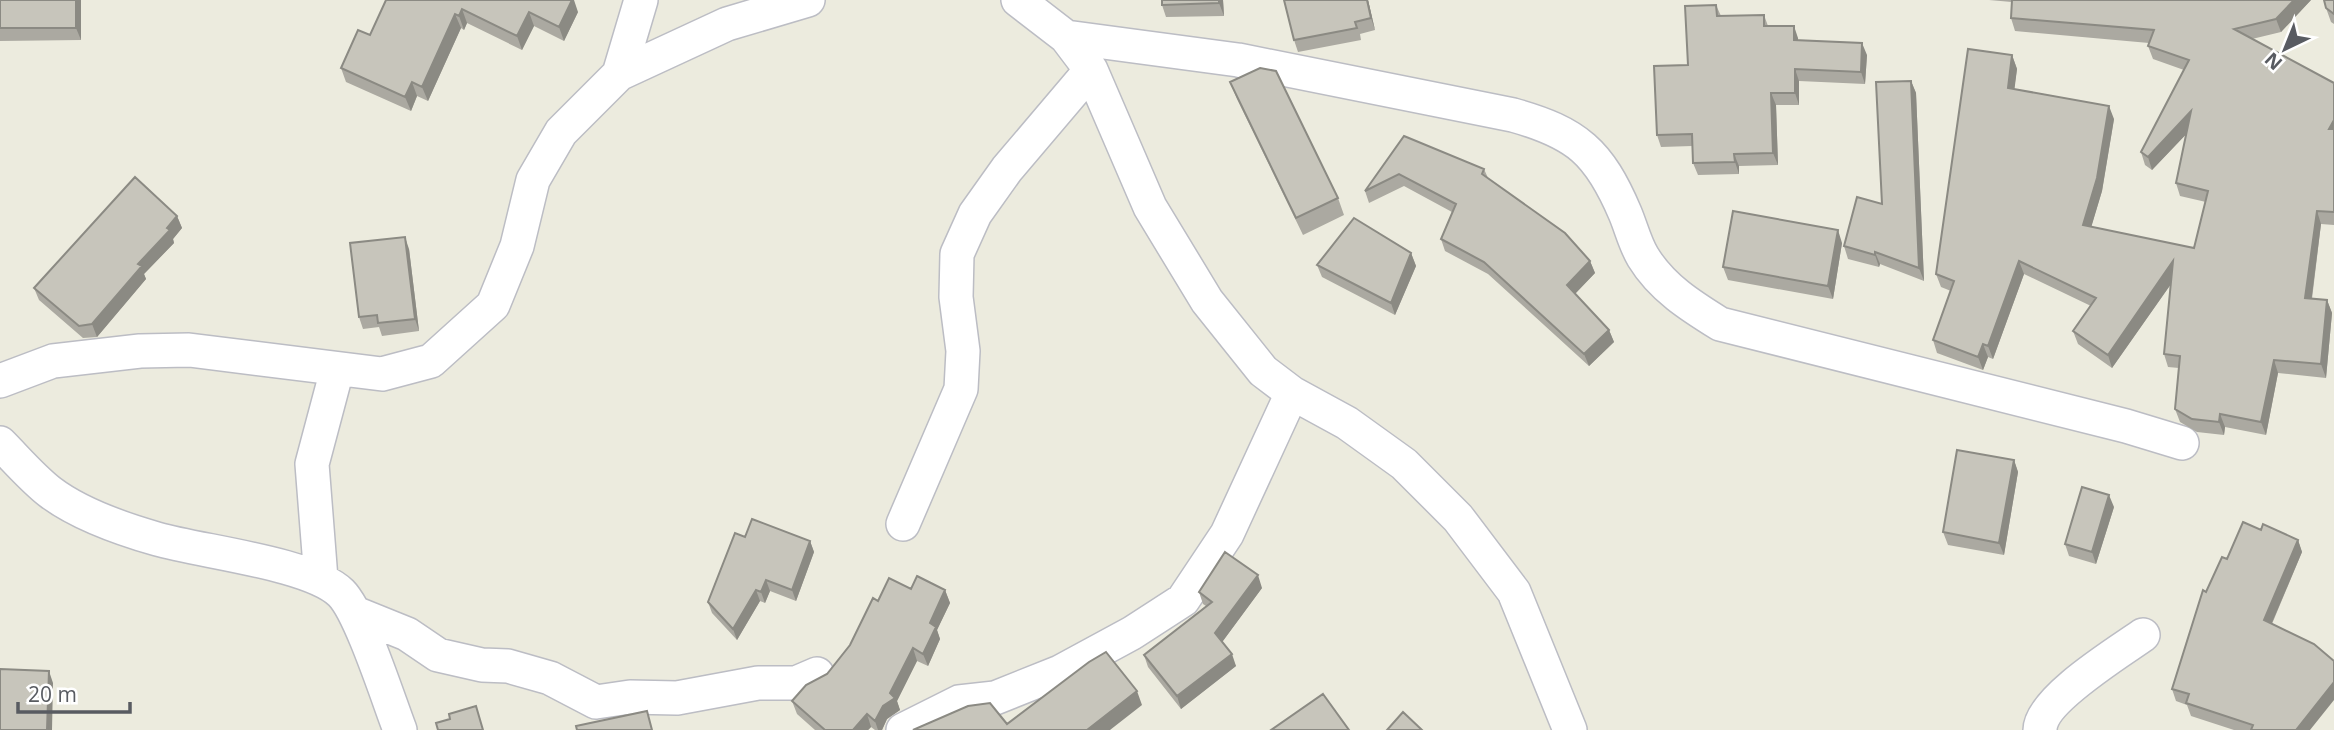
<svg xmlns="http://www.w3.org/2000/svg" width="2334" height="730" font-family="'Open Sans',sans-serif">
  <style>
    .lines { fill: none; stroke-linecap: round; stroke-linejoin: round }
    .street-casing { stroke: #bcbdc4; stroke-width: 36 }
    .street { stroke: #fff; stroke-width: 33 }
    .wall { fill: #aba9a1 }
    .shaded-wall { fill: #8b8a83 }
    .building { fill: #c7c5bb; stroke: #8b8a83; stroke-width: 2 }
  </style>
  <rect width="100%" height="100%" fill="#ecebde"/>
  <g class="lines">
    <defs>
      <path id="street" d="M1018 0 1066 37 1091 70 1150 207 1207 301 1263 371 1292 393 1347 423 1404 464 1458 518 1514 592 1570 730
        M1066 37 1238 60 1513 115C1577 133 1599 152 1625 213 1631 227 1635 244 1643 257 1662 288 1691 306 1720 324L2126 426 2182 443
        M619 74 641 0
        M0 381 53 361 140 351 189 350 382 374 431 361 493 305 517 246 533 180 561 132 619 74 727 24 808 0
        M0 443C16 459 32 478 50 492 79 514 122 529 157 539 202 552 310 563 341 593 361 613 388 699 400 730
        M903 524 961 389 963 351 956 297 957 254 975 214 1007 169 1091 70
        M321 579 312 464 337 370
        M355 613 407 634 438 655 482 665 508 666 550 678 596 702 630 697 677 698 758 683H796L817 674
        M903 730 959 702 995 698 1060 672 1132 633 1183 600 1227 534 1292 393
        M2040 730C2040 700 2119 652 2143 635"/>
    </defs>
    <use href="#street" class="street-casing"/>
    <use href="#street" class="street"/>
  </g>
  <path class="wall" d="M0 0H81V40L0 41Z
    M386 0 578 12 564 41 534 26 522 50 467 23 464 30 461 28 428 101 417 96 411 111 346 82 341 68 370 35Z
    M1223 0 1224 16 1166 17 1162 5Z
    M1284 0H1368L1375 30 1360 34 1361 40 1298 52 1294 40Z
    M1989 0H2311L2281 32 2252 39 2334 83V225L2321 224 2312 299 2327 300 2332 313 2326 378 2278 373 2266 435 2225 427 2224 435 2197 432 2180 422 2175 409 2179 368 2168 367 2164 354 2171 284 2112 368 2078 344 2073 331 2091 306 2024 274 1993 359 1988 357 1983 370 1937 353 1933 340 1951 291 1941 287 1936 274 2012 55 2017 69 2014 89 2114 119 2102 191 2091 227 2194 248 2206 202 2180 196 2176 183 2186 134 2152 170 2145 165 2141 152 2184 70 2153 59 2148 46 2149 43 2015 31 2011 18 2012 2Z
    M2334 0V24L2331 22 2326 8Z
    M1716 5 1721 16 1764 15 1768 26 1798 38V40L1867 55 1865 84 1799 81V105H1776L1778 165 1739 166V174L1698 175 1693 163 1692 146 1661 147 1657 135 1688 65Z
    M1911 81 1916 93 1924 281 1880 264 1879 267 1848 259 1844 246 1882 204Z
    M1230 82 1338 198 1344 215 1303 235 1237 99Z
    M1404 136 1484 169 1488 178 1590 261 1595 273 1575 294 1609 330 1614 342 1589 366 1488 274 1445 251 1441 239 1452 212 1404 186 1369 203 1365 191Z
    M177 216 182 228 173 239 174 243 144 274 146 279 97 337 83 338 39 300 34 288Z
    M1842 243 1833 299 1728 280 1723 267Z
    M409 249 419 331 382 336 379 327 363 329 359 317Z
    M1411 253 1416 266 1395 315 1322 277 1317 265Z
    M2014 460 2018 472 2004 555 1948 545 1943 532Z
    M2114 507 2096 564 2069 556 2065 544Z
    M2261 530 2298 540 2302 552 2272 624 2310 730H2234L2191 716 2187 705 2176 701 2172 689 2227 559Z
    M745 537 810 541 814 552 796 601 770 591 765 603 760 601 737 640 712 613 708 602Z
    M1262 588 1222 642 1236 666 1181 709 1148 667 1144 655 1206 606 1203 604 1199 592Z
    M911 589 945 590 950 603 937 630 940 639 928 666 917 661 897 701 900 710 887 719 882 730H875L871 727 868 730H815L797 714 792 701 827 674 850 645 878 601Z"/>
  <path class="shaded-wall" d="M76 0H81V40L76 28Z
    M572 0H574L578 12 564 41 559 27Z
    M1219 0H1223L1224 16 1219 3Z
    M1367 0H1368L1375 30 1371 18Z
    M2294 0H2311L2281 32 2276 19Z
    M462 9 467 23 464 30 459 16Z
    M529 12 534 26 522 50 517 36Z
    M455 14 461 28 428 101 422 87Z
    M1794 26 1798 38 1799 52 1794 40Z
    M1862 43 1867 55 1865 84 1861 72Z
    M2012 55 2017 69 2013 101 2008 88Z
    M1795 69 1799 81V105L1795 93Z
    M1911 81 1916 93 1924 281 1919 268Z
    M412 82 417 96 411 111 405 97Z
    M1771 93 1776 105 1778 165 1773 153Z
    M2109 106 2114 119 2102 191 2088 238 2083 225Z
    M2191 111 2196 124 2152 170 2148 157Z
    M2334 120V142L2329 129Z
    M1734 154 1739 166V174L1735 162Z
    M2317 211 2321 224 2310 311 2305 298Z
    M177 216 182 228 173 239 174 243 144 274 146 279 97 337 92 324 167 228Z
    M1838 230 1842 243 1833 299 1828 286Z
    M405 237 409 249 419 331 415 319Z
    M1875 252 1880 264 1879 267 1875 255Z
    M1411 253 1416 266 1395 315 1391 303Z
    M1590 261 1595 273 1571 298 1567 285Z
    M2019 261 2024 274 1993 359 1988 346Z
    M2173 261 2178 274 2112 368 2108 355Z
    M2327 300 2332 313 2326 378 2321 364Z
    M1609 330 1614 342 1589 366 1584 354Z
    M1983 344 1988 357 1983 370 1978 357Z
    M2274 360 2278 373 2266 435 2261 422Z
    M2220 414 2225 427 2224 435 2219 422Z
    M2014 460 2018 472 2004 555 1999 543Z
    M2109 495 2114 507 2096 564 2092 552Z
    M2298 540 2302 552 2268 632 2264 620Z
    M810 541 814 552 796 601 792 590Z
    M1258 575 1262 588 1220 645 1215 633Z
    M766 580 770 591 765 603 761 592Z
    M756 590 760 601 737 640 733 629Z
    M945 590 950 603 937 630 940 639 928 666 923 654 930 623Z
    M913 648 917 661 897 701 900 710 887 719 882 730H878L875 721Z
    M1232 654 1236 666 1181 709 1177 696Z
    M49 671 53 683 52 730H47Z
    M2334 682V700L2310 730H2296Z
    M1137 691 1142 705 1110 730H1087Z
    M867 714 871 727 868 730H853Z"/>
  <path class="building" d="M0 0H76V28H0Z
    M386 0H572L559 27 529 12 517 36 462 9 459 16 455 14 422 87 412 82 405 97 341 68 358 30 370 35Z
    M1162 0H1219V3L1162 5Z
    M1284 0H1367L1371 18 1355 22 1357 28 1294 40Z
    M2012 0H2294L2276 19 2234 29 2334 83V120L2329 129H2334V212L2317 211 2305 298 2327 300 2321 364 2274 360 2261 422 2220 414 2219 422 2192 419 2175 409 2180 356 2164 354 2173 261 2108 355 2073 331 2096 298 2019 261 1988 346 1983 344 1978 357 1933 340 1954 281 1936 274 1968 49 2012 55 2008 88 2109 106 2097 178 2083 225 2194 248 2208 191 2176 183 2191 111 2148 157 2141 152 2189 60 2148 46 2154 30 2011 18Z
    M2324 0H2334V14L2326 8Z
    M1716 5 1717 16 1764 15V26H1794V40L1862 43 1861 72 1795 69V93H1771L1773 153 1734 154 1735 162 1693 163 1692 134 1657 135 1654 66 1688 65 1685 6Z
    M1260 68 1276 71 1338 198 1296 218 1230 82Z
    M1911 81 1919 268 1875 252V255L1844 246 1857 197 1882 204 1876 82Z
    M1404 136 1484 169 1482 174 1565 233 1590 261 1567 285 1609 330 1584 354 1484 262 1441 239 1456 204 1399 174 1365 191Z
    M135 177 177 216 167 228 170 230 138 264 142 266 92 324 79 326 34 288Z
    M1733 211 1838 230 1828 286 1723 267Z
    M1354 218 1411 253 1391 303 1317 265Z
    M405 237 415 319 378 323 377 315 359 317 350 243Z
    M1957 450 2014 460 1999 543 1943 532Z
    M2082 487 2109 495 2092 552 2065 544Z
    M752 519 810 541 792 590 766 580 761 592 756 590 733 629 708 602 735 533 745 537Z
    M2243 522 2261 530 2263 524 2298 540 2264 620 2314 644 2334 661V682L2296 730H2251L2253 725 2186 703 2189 694 2172 689 2203 590 2206 592 2222 557 2227 559Z
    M1225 552 1258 575 1215 633 1232 654 1177 696 1144 655 1212 602 1199 592Z
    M917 576 945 590 930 623 936 627 923 654 913 648 890 693 895 698 883 706 875 721 867 714 853 730H825L792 701 806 685 827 674 850 645 873 598 878 601 889 578 911 589Z
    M1106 652 1137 691 1087 730H913L968 706 990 703 1007 724 1089 662Z
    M0 669 49 671 47 730H0Z
    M1323 694 1349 730H1271Z
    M476 706 483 730H438L436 723 450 719 449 714Z
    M647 711 652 730H577L576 726Z
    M1403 712 1422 730H1387Z"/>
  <g transform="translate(2285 49) rotate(223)" stroke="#ffffff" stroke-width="5" paint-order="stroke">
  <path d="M0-5L12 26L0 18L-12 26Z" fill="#585b61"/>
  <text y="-10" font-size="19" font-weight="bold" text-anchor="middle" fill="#585b61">N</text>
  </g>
  <path d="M18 702v10h112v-10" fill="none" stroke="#585b61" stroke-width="3.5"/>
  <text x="28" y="702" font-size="21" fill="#585b61" stroke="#ffffff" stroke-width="5" paint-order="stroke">20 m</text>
</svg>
